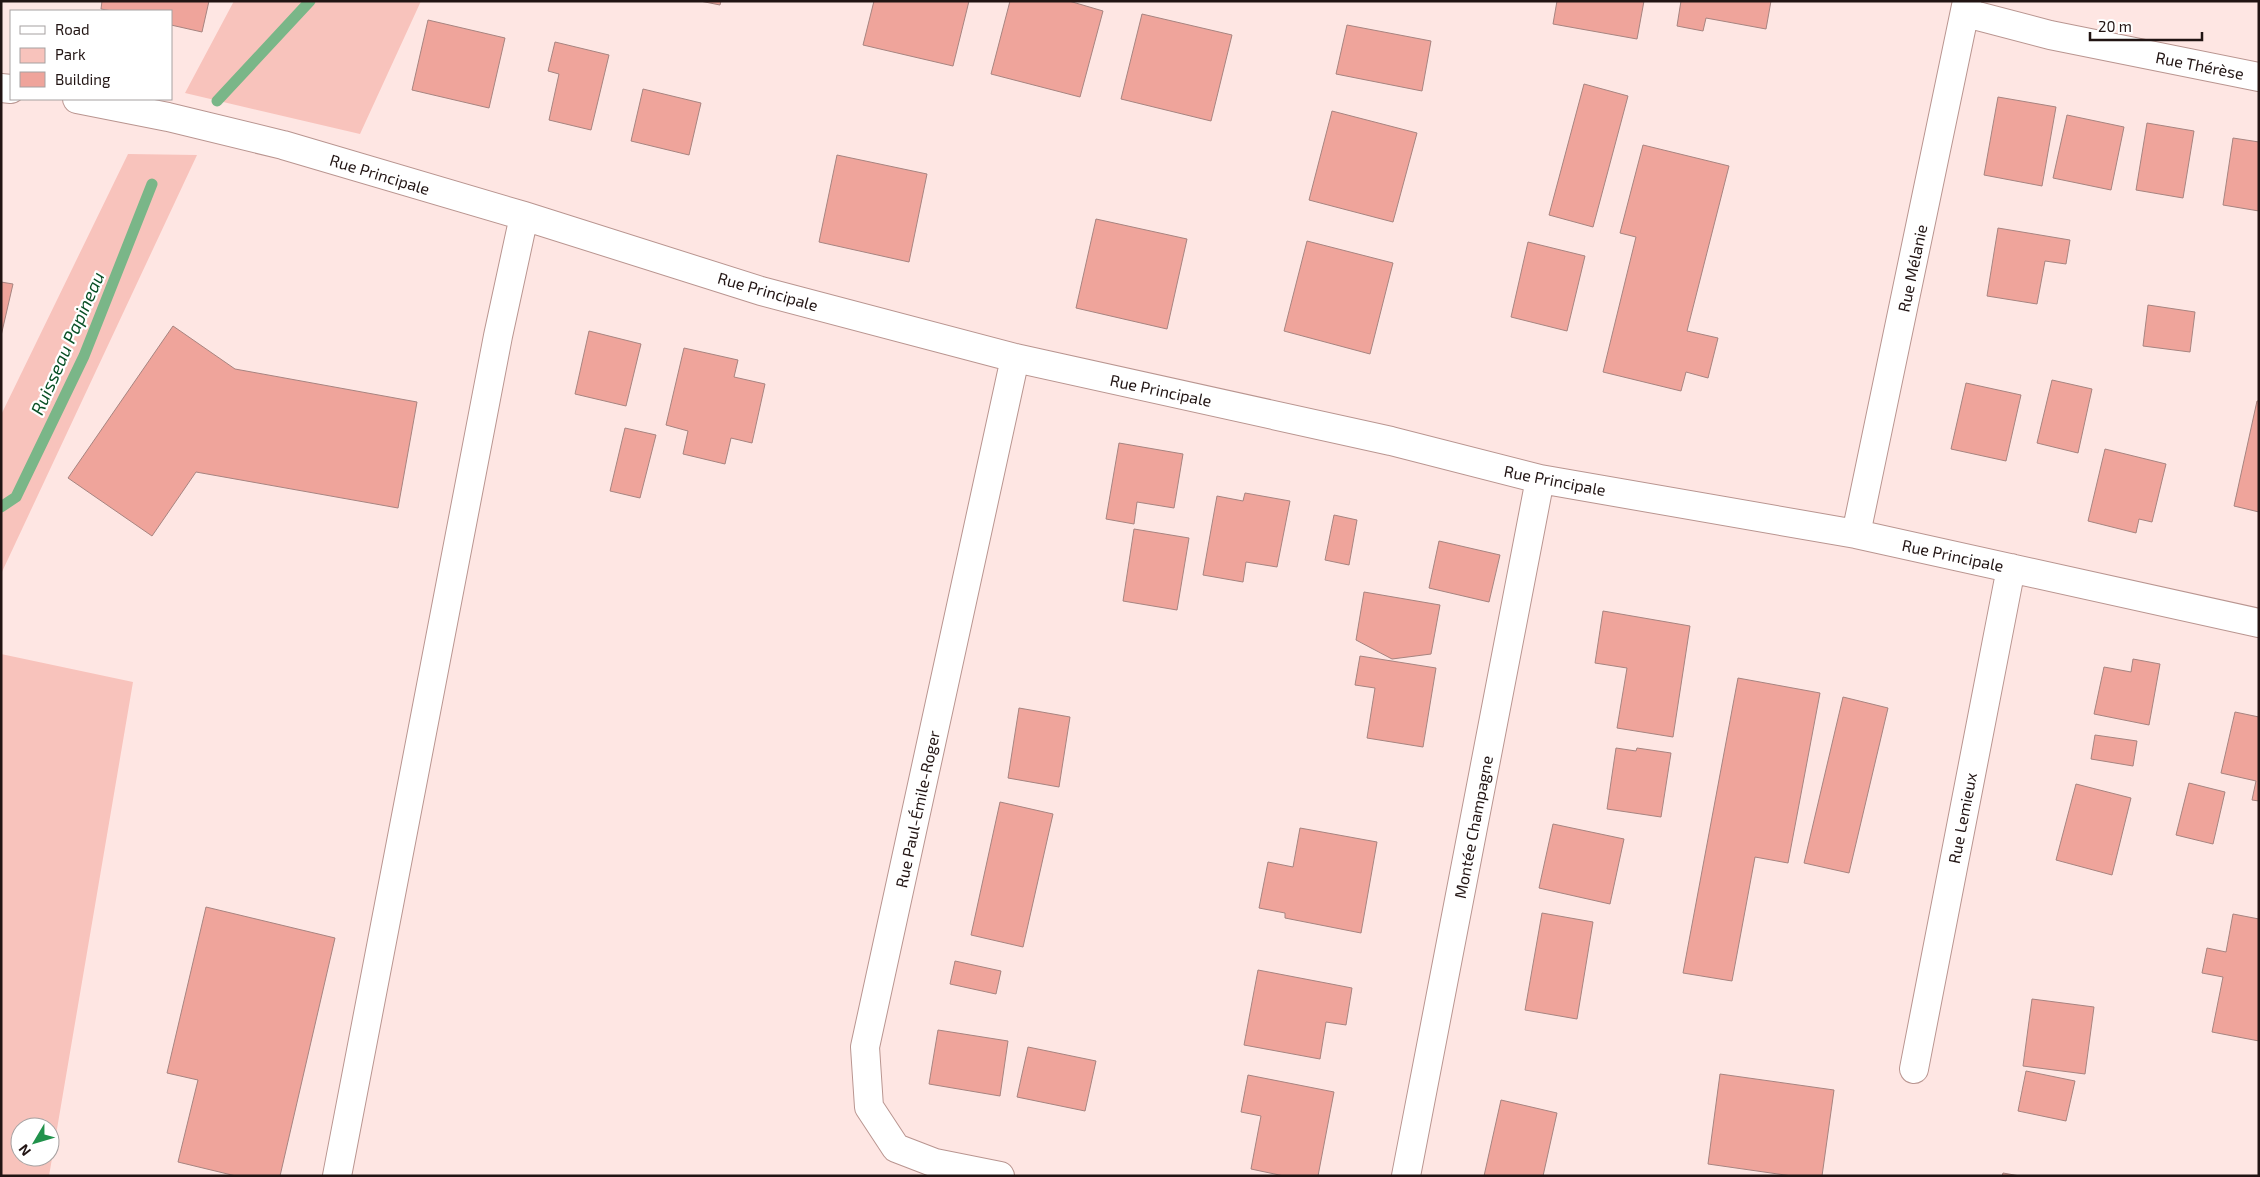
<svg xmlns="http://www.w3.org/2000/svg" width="2260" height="1177" font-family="'Exo 2',sans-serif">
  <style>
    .green { fill: #f8c3bc; fill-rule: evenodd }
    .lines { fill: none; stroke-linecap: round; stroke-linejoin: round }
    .stream { stroke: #7ab688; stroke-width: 11 }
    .building { fill: #efa49b; stroke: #a78480 }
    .minor-casing { stroke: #b99590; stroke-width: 30 }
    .minor { stroke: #fff; stroke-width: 28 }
    .labels { text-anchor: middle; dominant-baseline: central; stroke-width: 4.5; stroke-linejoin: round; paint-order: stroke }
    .street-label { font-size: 16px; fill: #211413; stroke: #fff }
    .water-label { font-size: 18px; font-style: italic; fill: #095026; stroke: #fff }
  </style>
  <rect width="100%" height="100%" fill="#fee6e3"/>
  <path class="green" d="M234 1H421L360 134 185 93Z
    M128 154 197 155 1 574V415Z
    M1 654 133 682 49 1176H1ZM20 1127H50V1157H20Z"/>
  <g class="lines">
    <path class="stream" d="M217 101 310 1
      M1 507 16 497 84 356 152 184"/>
  </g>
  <path class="building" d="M102 1H209L202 32 171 25V11H112L101 9Z
    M700 1H721L720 5Z
    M874 1H969L953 66 863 45Z
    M1010 1H1069L1103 11 1080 97 991 74Z
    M1557 1H1644L1637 39 1553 24Z
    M1681 1H1771L1766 29 1706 18 1703 31 1677 26Z
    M1142 14 1232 35 1211 121 1121 99Z
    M428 20 505 38 489 108 412 90Z
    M1347 25 1431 41 1422 91 1336 74Z
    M555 42 609 55 591 130 549 120 559 74 548 71Z
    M1584 84 1628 96 1593 227 1549 215Z
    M643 89 701 103 689 155 631 141Z
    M1998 97 2056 107 2042 186 1984 175Z
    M1332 111 1417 133 1393 222 1309 200Z
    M2067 115 2124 127 2111 190 2053 178Z
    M2147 123 2194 131 2183 198 2136 190Z
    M2233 138 2259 142V211L2223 205Z
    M1643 145 1729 166 1687 331 1718 338 1708 378 1686 372 1681 391 1603 372 1636 237 1620 233Z
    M837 155 927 174 909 262 819 242Z
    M1096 219 1187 239 1167 329 1076 308Z
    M1998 228 2070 240 2066 264 2045 261 2037 304 1987 296Z
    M1307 241 1393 263 1370 354 1284 331Z
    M1528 242 1585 256 1567 331 1511 317Z
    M1 282 13 284 1 336Z
    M2148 305 2195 312 2190 352 2143 346Z
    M173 326 235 369 417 402 398 508 196 472 152 536 68 478Z
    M589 331 641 344 626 406 575 394Z
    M684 348 738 360 734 377 765 384 752 443 731 438 725 464 683 454 688 431 666 425Z
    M2052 380 2092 389 2078 453 2037 443Z
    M1966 383 2021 395 2006 461 1951 449Z
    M2257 401H2259V512L2234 506Z
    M625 428 656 435 640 498 610 491Z
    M1119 443 1183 454 1174 508 1137 502 1134 524 1106 519Z
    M2105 449 2166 464 2152 522 2139 519 2136 533 2088 521Z
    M1245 493 1290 501 1277 567 1246 562 1243 582 1203 575 1217 496 1243 501Z
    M1334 515 1357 520 1349 565 1325 560Z
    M1134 529 1189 538 1177 610 1123 601Z
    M1439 541 1500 555 1489 602 1429 588Z
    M1364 592 1440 605 1431 654 1392 659 1356 640Z
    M1603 611 1690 626 1673 737 1617 728 1627 668 1595 663Z
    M1360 656 1436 668 1423 747 1367 738 1375 688 1355 685Z
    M2133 659 2160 664 2149 725 2094 714 2104 667 2131 672Z
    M1738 678 1820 693 1788 863 1755 857 1732 981 1683 973Z
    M1843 697 1888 708 1849 873 1804 863Z
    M1019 708 1070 717 1059 787 1008 778Z
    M2235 712 2259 717V801L2252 800 2256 781 2221 773Z
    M2095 735 2137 741 2133 766 2091 759Z
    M1616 748 1636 751 1637 748 1671 753 1661 817 1607 809Z
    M2189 783 2225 792 2213 844 2176 835Z
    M2076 784 2131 798 2112 875 2056 860Z
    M1000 802 1053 814 1023 947 971 935Z
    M1553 824 1624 839 1610 904 1539 888Z
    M1300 828 1377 842 1361 933 1285 918V913L1259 908 1268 862 1293 867Z
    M206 907 335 938 280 1176H236L178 1162 198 1080 167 1073Z
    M1542 913 1593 922 1577 1019 1525 1010Z
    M2233 914 2259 919V1041L2212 1032 2223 977 2202 973 2207 948 2226 952Z
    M955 961 1001 971 996 994 950 984Z
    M1258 970 1352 988 1346 1025 1326 1022 1320 1059 1244 1045Z
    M2032 999 2094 1007 2085 1074 2023 1066Z
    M938 1030 1008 1041 1000 1096 929 1084Z
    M1028 1047 1096 1061 1085 1111 1017 1097Z
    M2026 1071 2075 1081 2066 1121 2018 1111Z
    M1720 1074 1834 1090 1822 1176H1792L1708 1164Z
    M1248 1075 1334 1092 1318 1176H1284L1251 1169 1261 1116 1241 1112Z
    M1501 1100 1557 1113 1543 1176H1484Z
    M2003 1173 2020 1176H2002Z"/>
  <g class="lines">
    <defs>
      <path id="minor" d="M1966 13 2050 35 2259 77
        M1 88 11 89
        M77 99 168 117 283 145 524 216 761 291 1015 358 1391 441 1540 479 1856 534 2259 623
        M1856 534 1967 1
        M1914 1069 2011 568
        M337 1176 498 336 524 216
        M1000 1176 935 1163 896 1148 869 1107 865 1047 1015 358
        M1406 1176 1540 479"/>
    </defs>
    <use href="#minor" class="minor-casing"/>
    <use href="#minor" class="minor"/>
  </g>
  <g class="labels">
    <g class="street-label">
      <text transform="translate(2200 65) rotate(11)">Rue Thérèse</text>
      <text transform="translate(380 174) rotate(17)">Rue Principale</text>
      <text transform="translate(1912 268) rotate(-78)">Rue Mélanie</text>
      <text transform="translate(768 291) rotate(16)">Rue Principale</text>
      <text transform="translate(1161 390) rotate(12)">Rue Principale</text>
      <text transform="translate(1555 480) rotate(11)">Rue Principale</text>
      <text transform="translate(1953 555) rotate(12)">Rue Principale</text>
      <text transform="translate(917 809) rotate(-78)">Rue Paul-Émile-Roger</text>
      <text transform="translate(1962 818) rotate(-79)">Rue Lemieux</text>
      <text transform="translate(1473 827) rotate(-79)">Montée Champagne</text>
    </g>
    <g class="water-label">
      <text transform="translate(67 343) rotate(-66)">Ruisseau Papineau</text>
    </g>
  </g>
  <rect width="2260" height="1177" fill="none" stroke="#211413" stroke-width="5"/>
  <rect x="10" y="10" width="162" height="90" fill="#ffffff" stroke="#a6a1a1"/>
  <rect x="20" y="26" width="25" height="8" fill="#ffffff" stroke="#a6a1a1"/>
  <text x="55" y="35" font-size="15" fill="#211413">Road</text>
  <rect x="20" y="48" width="25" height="15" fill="#f8c3bc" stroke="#a6a1a1"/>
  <text x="55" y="60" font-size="15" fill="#211413">Park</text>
  <rect x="20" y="72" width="25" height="15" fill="#efa49b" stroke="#a6a1a1"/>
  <text x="55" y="85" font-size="15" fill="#211413">Building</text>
  <g transform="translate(35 1142) rotate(232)"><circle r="24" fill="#ffffff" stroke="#a6a1a1"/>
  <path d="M0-4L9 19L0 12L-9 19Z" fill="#21924c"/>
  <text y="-8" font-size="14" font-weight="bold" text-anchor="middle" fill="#211413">N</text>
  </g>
  <path d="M2090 32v8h112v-8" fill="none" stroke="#211413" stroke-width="2.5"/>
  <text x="2098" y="32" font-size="15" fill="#211413" stroke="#ffffff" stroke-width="4" paint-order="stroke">20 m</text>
</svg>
